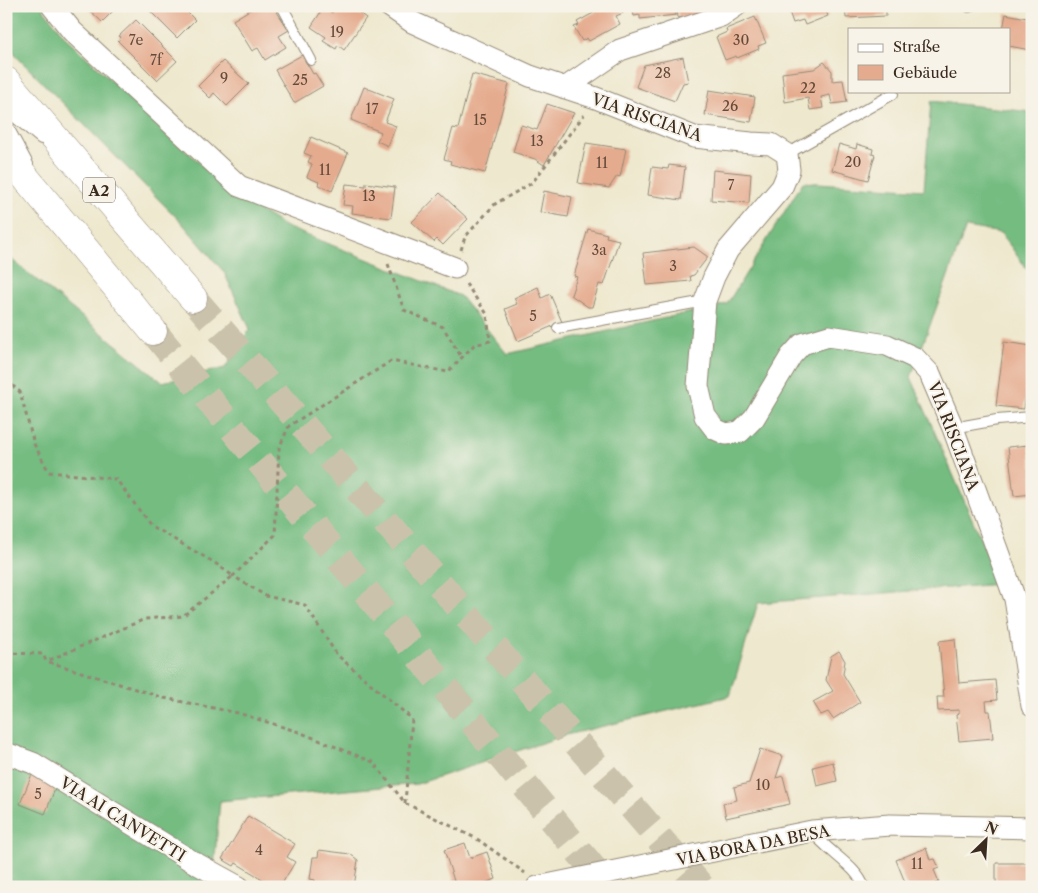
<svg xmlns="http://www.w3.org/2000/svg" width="1038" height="893" font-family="'Libre Caslon Text',serif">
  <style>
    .forest { fill: #74bc81; stroke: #587350 }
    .building { fill: #e5ab8e }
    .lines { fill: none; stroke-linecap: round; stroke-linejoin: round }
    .highway-tunnel { stroke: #cac2ab; stroke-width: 28; stroke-dasharray: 28 14; stroke-linecap: butt }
    .lane-casing { stroke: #948976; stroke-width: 12 }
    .street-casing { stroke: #948976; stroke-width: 23 }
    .highway-casing { stroke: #948976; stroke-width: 29 }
    .path { stroke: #948976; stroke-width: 3; stroke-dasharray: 4 4; stroke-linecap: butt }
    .lane { stroke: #fff; stroke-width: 10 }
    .street { stroke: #fff; stroke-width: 21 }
    .highway { stroke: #fff; stroke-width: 28 }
    .labels { text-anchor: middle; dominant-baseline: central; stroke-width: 4; stroke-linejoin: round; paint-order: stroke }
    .number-label { font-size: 14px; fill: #664a3a }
    .shield { fill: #f7f3e8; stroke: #73665b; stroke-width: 1 }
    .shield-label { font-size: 15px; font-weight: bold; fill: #3b2a1e }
    .street-label { font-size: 16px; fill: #3b2a1e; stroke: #f7f3e8 }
  </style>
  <rect width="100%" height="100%" fill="#f7f3e8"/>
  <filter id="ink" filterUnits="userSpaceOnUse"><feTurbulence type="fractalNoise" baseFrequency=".02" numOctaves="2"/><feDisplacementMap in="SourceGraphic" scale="10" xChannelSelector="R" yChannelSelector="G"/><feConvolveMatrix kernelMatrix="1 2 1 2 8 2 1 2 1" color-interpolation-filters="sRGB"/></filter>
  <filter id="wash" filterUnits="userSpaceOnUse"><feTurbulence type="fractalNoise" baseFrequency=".0096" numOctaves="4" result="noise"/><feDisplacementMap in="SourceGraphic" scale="20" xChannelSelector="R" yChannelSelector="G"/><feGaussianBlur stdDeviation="1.12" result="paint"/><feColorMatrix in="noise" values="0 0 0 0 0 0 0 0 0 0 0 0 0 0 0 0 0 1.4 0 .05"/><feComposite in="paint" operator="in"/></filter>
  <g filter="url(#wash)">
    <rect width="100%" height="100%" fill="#eee8ce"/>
    <path class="forest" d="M6 6H41L66 38 234 195 286 227 460 296 507 354 727 304 803 182 924 190 931 101 1032 112V276L1001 233 966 227 911 377 1000 584 758 603 730 696 566 735 417 784 220 801 213 878 222 887H6V255L162 382 225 368 250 329 224 272 182 223 18 58 6 41Z"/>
    <g id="blocks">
      <path class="building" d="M85 6H118L102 22Z
        M150 6H181L195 20 177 38 148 9Z
        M256 6H273L289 30 279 36 286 47 265 60 258 48 252 51 233 20Z
        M336 6H350L366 18 344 50 338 45 336 49 323 41 326 37 311 27 324 7 332 13Z
        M606 6H619L623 13 616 16 620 24 589 41 587 38 582 41 574 27 579 25 577 22Z
        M632 6H675L676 15 640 19V15L634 16Z
        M677 6H709L710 14 678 18Z
        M787 6H824L828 16 805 25 803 20 793 23Z
        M845 6H886V16L846 18Z
        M1006 14 1032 19V42L1030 50 1009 46V29H1003Z
        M755 17 766 43 758 46 759 49 737 58 736 56 725 60 716 37 727 32 726 29Z
        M136 20 177 61 157 80 118 41 121 37 119 36Z
        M302 55 313 74 315 73 323 86 294 103 275 70Z
        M683 57 688 82 683 83 675 101 636 87 644 65Z
        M223 61 249 84 227 106 214 93 210 98 198 86Z
        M824 62 832 71V81L843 80 847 102 832 104 830 95 821 97 823 108 810 110 808 98 785 102 782 73 814 69Z
        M472 74 509 84 485 173 450 164 451 161 444 159 453 128 458 129Z
        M364 87 394 99 385 122 396 126 388 146 377 141 381 132 351 120Z
        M709 90 755 97 751 122 705 115Z
        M547 104 574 113 544 165 535 159 513 152 521 125 537 130Z
        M311 137 348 153 332 191 318 185 319 182 307 177 312 164 308 162 311 156 304 153Z
        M586 143 626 149 620 177 617 176 609 188 578 183Z
        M839 144 856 149 857 144 873 149 872 154 875 155 868 180 832 170Z
        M669 165 685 167 681 200 648 195 652 167 668 169Z
        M713 170 751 174 749 203 711 200Z
        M366 183 395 187 391 218 352 213 353 206 343 205 346 184 366 186Z
        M544 191 572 197 568 217 540 212Z
        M440 193 468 219 443 245 437 239 434 242 412 222Z
        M588 229 607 234 606 237 619 240 604 285 599 284 592 307H588L571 295 577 277 574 276Z
        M694 247 708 257 694 275 690 276 691 281 647 285 643 253Z
        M538 287 542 298 550 294 562 322 518 341 505 309 517 304 514 298Z
        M1004 342 1032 346 1024 409 996 406Z
        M1029 445 1032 467V494L1014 496 1008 447Z
        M955 639 959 683 995 680 997 700 986 701 987 711H990L993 738 959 741 956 715 959 714V710L938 711 937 697H944L939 641Z
        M839 651 845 661 843 674 860 702 833 719 828 712 821 715 813 702 833 691 826 680 831 656Z
        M760 749 783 756 776 778 783 776 790 804 726 818 723 803 737 800 734 787 749 783Z
        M833 762 837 781 817 786 813 767Z
        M32 774 57 784 45 814 20 804Z
        M248 816 295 844 287 857 295 862 280 887 268 881 267 882 236 863 234 866 222 859Z
        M465 843 470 858 487 852 496 879 474 887H456L444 850Z
        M926 848 930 860 935 859 939 868 934 870 939 882 927 887H907L896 860Z
        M319 850 350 854 358 860 354 887H314L315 880 310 879 313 857H318Z
        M996 863H1032V887H996Z"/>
    </g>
  </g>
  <g filter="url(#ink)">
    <use href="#blocks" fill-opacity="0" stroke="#948976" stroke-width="1"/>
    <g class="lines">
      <path class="highway-tunnel" d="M193 298 701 887
        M153 331 608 887"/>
      <defs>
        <path id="lane" d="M282 6 311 60
          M969 7V6
          M6 110 41 139
          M6 123 28 164
          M787 154 893 94
          M558 328 705 301
          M953 428 997 420 1032 417
          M812 831C826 851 857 866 864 887"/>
        <path id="street" d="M52 6 72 31 239 186 455 268
          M389 6 412 22 530 76 596 98 694 137 751 143 771 144 787 154 789 170 782 187 728 250 714 277 705 301 698 386 705 416 715 429 726 434 740 432 754 418 791 356 802 344 829 336 887 345 915 358 930 374 953 428 1015 599 1032 706
          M565 88 620 50 721 16 736 6
          M6 753 33 763 190 860 239 887
          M537 887 812 831 890 825 1032 828"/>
        <path id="highway" d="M6 81 193 298
          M6 154 153 331"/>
      </defs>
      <use href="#lane" class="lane-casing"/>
      <use href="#street" class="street-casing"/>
      <use href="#highway" class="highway-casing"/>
      <path class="path" d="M461 250 465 237 495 204 532 183 584 115
        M388 264 404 310 443 327 462 358
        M6 380 20 392 34 444 49 472 116 479 151 526 215 563 233 576 183 616 145 619 47 661
        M6 653 43 654 46 661 164 698 238 713 299 732 373 762 405 803 477 839 525 873
        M405 803 412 719 337 655 305 605 266 596 233 576 275 535 279 448 289 426 391 361 448 372 474 345 490 341 487 314 466 284"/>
      <use href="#lane" class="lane"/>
      <use href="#street" class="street"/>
      <use href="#highway" class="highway"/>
    </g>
  </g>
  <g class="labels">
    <g class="number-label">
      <text x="337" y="32">19</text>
      <text x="136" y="40">7e</text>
      <text x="741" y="40">30</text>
      <text x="156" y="60">7f</text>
      <text x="663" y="73">28</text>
      <text x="224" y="78">9</text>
      <text x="300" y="80">25</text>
      <text x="808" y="88">22</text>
      <text x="730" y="106">26</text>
      <text x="372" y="109">17</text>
      <text x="480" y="120">15</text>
      <text x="537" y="141">13</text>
      <text x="853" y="162">20</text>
      <text x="602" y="163">11</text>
      <text x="325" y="170">11</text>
      <text x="731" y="185">7</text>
      <text x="369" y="196">13</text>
      <text x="599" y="250">3a</text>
      <text x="673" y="266">3</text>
      <text x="533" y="316">5</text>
      <text x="763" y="785">10</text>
      <text x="38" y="794">5</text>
      <text x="259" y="850">4</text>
      <text x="917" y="864">11</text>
    </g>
    <rect class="shield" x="83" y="177.5" width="32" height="25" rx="4"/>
    <g class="shield-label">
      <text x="99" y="190">A2</text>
    </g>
    <g class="street-label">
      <text transform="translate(647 117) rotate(19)">VIA RISCIANA</text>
      <text transform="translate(954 436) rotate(69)">VIA RISCIANA</text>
      <text transform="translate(123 819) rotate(32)">VIA AI CANVETTI</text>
      <text transform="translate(753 845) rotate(-11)">VIA BORA DA BESA</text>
    </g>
  </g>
  <rect width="1038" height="893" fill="none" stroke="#f7f3e8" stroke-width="25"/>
  <rect x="848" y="28" width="162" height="65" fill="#f7f3e8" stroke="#aca397"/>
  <rect x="858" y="44" width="25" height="8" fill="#ffffff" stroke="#aca397"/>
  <text x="893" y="52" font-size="15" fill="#3b2a1e">Straße</text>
  <rect x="858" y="65" width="25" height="15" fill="#e5ab8e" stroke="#aca397"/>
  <text x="893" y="78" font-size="15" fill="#3b2a1e">Gebäude</text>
  <g transform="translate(986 840) rotate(25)" stroke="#f7f3e8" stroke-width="4" paint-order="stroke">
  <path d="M0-4L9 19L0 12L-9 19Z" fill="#3b2a1e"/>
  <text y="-8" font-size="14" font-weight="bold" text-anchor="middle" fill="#3b2a1e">N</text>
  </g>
</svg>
